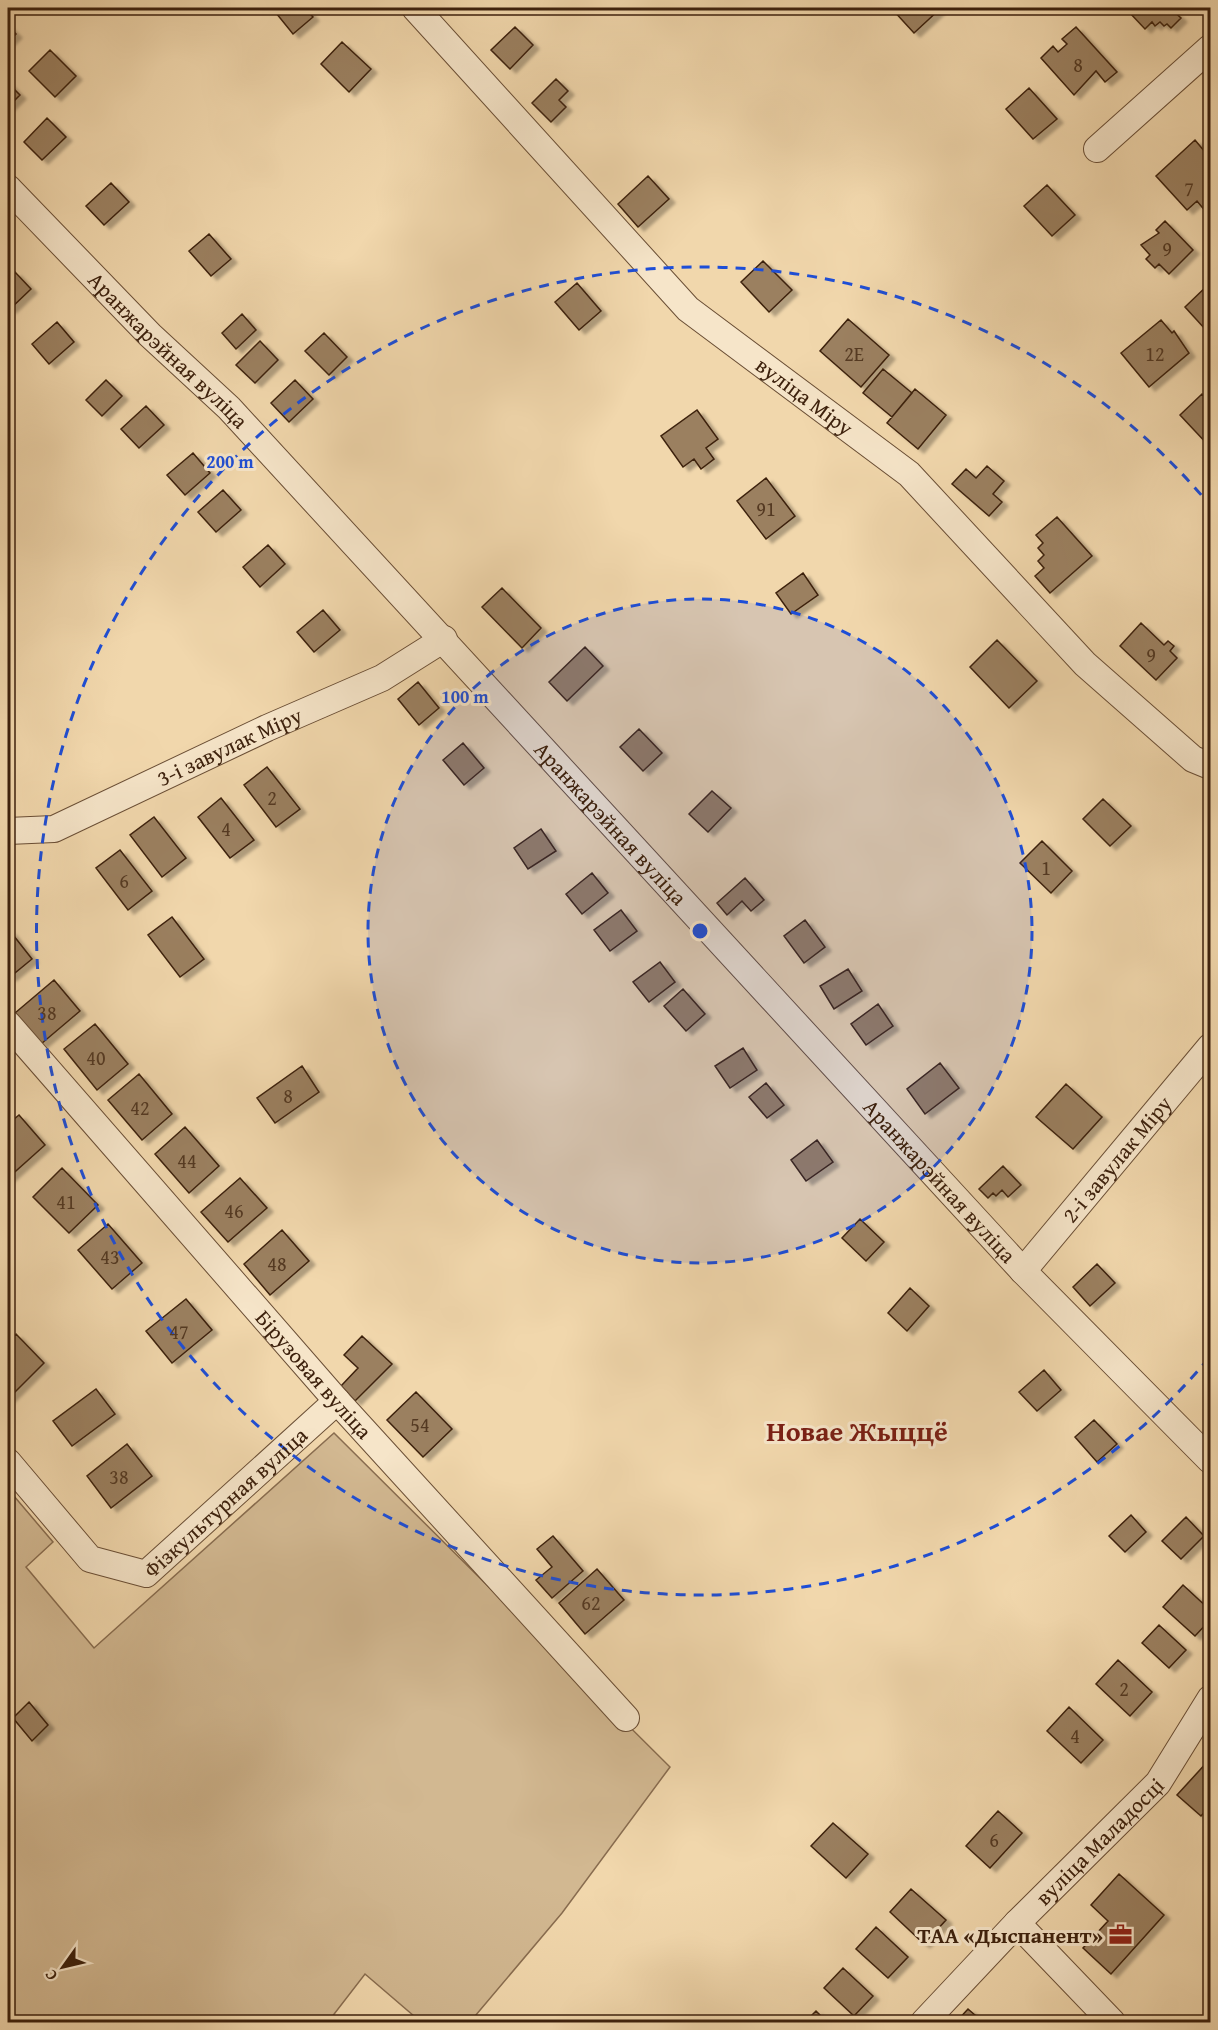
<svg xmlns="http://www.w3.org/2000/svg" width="1218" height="2030" font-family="'Gentium Book Plus',serif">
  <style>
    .green { fill: #d2b891; stroke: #886c4f; stroke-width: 1.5 }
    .building { fill: #9b8060; stroke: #3d210d; stroke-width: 1.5; filter: url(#shadow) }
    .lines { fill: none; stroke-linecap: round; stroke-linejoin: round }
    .minor-casing { stroke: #6a4e35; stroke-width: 28 }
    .minor { stroke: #f6e5c9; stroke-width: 26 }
    .ring { fill: none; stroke: #1d4ed8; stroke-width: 3; stroke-dasharray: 10 8 }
    .labels { text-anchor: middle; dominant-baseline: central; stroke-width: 6; stroke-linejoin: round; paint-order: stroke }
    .number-label { font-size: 20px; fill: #543922 }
    .street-label { font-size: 22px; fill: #3d210d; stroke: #f6e5c9 }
    .poi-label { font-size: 22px; font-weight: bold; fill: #3d210d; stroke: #f6e5c9; text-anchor: end }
    .district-label { font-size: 28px; font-weight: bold; fill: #7a1f14; stroke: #f6e5c9 }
    .centre { fill: #1d4ed8; stroke: #f6e5c9; stroke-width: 3 }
    .ring-label { font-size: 18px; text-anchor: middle; font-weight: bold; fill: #1d4ed8; stroke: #f6e5c9; stroke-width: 6; stroke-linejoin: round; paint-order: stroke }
  </style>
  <defs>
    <filter id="shadow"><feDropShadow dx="6" dy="4" stdDeviation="1.5" flood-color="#0004"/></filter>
  </defs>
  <rect width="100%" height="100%" fill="#f1d7ac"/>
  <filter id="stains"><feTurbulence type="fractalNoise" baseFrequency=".00333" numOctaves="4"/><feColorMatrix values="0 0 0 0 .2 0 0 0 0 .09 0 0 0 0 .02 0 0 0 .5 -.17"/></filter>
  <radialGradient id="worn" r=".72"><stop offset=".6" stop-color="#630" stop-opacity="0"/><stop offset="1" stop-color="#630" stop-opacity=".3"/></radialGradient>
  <path class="green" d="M334 1433 670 1767 562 1913 470 2022H421L365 1974 328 2022H8V1489L53 1542 26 1567 94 1648Z"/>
  <path class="building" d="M272 8H305L313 17 293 34Z
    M894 8H941L914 33 892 9Z
    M1133 8H1170L1181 18 1171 28 1167 24 1164 26 1160 22 1155 26 1152 22 1145 29 1129 12Z
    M8 26 16 34 8 42Z
    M515 27 533 45 510 69 491 50Z
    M1076 27 1117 72 1105 82 1096 71 1074 95 1041 58 1053 46 1058 52 1067 44 1062 39Z
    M342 42 371 69 349 92 321 64Z
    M50 50 76 76 55 97 29 71Z
    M556 79 568 91 559 100 566 107 551 122 532 103Z
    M8 83 20 95 8 107Z
    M1029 88 1057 119 1033 139 1006 109Z
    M47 118 66 137 42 160 24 142Z
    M1195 140 1210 158V208L1206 212 1197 201 1187 210 1156 176Z
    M648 176 669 199 638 227 618 204Z
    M111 183 129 202 104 225 86 206Z
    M1047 185 1075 215 1052 236 1024 206Z
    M1165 221 1193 250 1169 274 1159 264 1155 268 1146 259 1150 255 1141 245 1159 233 1156 230Z
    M209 234 231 259 211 276 189 251Z
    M763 261 792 290 769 312 741 282Z
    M15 272 31 289 10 309 8 306V280Z
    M577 283 601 311 579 330 555 302Z
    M1210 283V324L1205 329 1185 307Z
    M242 314 256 330 236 349 222 333Z
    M848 319 889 355 861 387 820 351Z
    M1161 320 1172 333 1174 331 1189 353 1149 387 1121 353Z
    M57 322 74 342 49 364 32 344Z
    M324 333 347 357 329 375 305 351Z
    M260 341 278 360 255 383 236 365Z
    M883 369 912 393 892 417 863 393Z
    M106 380 122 396 102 416 86 400Z
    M295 380 313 399 289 422 271 403Z
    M915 389 946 415 918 449 887 423Z
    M1202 394 1210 402 1209 446 1180 415Z
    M146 406 164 425 139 448 121 429Z
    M697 410 718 439 706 448 714 459 701 469 694 459 683 467 661 436Z
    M193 453 210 473 185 495 167 475Z
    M987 466 1004 481 993 494 1002 502 989 516 952 484 966 469 976 478Z
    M766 478 795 516 766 539 737 501Z
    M223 490 241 510 216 532 198 512Z
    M1057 517 1092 556 1050 593 1035 576 1044 568 1038 561 1044 555 1038 548 1043 543 1036 535Z
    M268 545 285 564 260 587 243 567Z
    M803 573 818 595 791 614 776 593Z
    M502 588 541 628 522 648 482 607Z
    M323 610 340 630 314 652 297 632Z
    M1141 623 1164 645 1168 641 1174 646 1170 651 1177 658 1156 680 1120 646Z
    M997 640 1037 681 1009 708 970 667Z
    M585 647 603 666 567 701 549 682Z
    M418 682 439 708 419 725 398 699Z
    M639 729 662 753 643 771 620 747Z
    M463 743 484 768 464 785 443 760Z
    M267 767 300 809 276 827 244 785Z
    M712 791 731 808 708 832 689 814Z
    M221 798 254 840 230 858 198 817Z
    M1103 799 1131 826 1110 846 1083 819Z
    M154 817 186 858 162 877 130 835Z
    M541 829 556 851 528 869 514 848Z
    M1042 841 1072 871 1051 893 1020 863Z
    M120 850 152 891 128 910 96 868Z
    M592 873 608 893 582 914 566 894Z
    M745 878 764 900 751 911 742 901 727 915 717 903Z
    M621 910 637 931 610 951 594 930Z
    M172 917 204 959 180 977 148 935Z
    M805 920 825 947 804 963 784 936Z
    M10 931 32 959 10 977 8 973Z
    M660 962 675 982 649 1002 633 982Z
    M848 969 862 991 834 1009 820 986Z
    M54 980 80 1011 41 1044 15 1013Z
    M683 989 705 1014 686 1031 664 1006Z
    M878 1004 893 1026 866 1045 851 1024Z
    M95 1024 128 1064 97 1090 64 1049Z
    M743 1048 757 1070 730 1088 715 1066Z
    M940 1063 959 1088 925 1114 907 1089Z
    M302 1066 319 1092 275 1123 257 1098Z
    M139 1074 172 1114 142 1140 108 1100Z
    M766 1083 784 1105 767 1118 749 1097Z
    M1066 1084 1102 1117 1073 1149 1036 1117Z
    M19 1115 45 1145 8 1178V1124Z
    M185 1127 219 1166 189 1193 155 1154Z
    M817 1140 833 1162 806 1181 791 1160Z
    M1003 1166 1021 1185 1008 1197 1002 1190 996 1196 993 1193 988 1198 979 1189Z
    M62 1168 98 1205 69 1233 33 1197Z
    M240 1178 267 1208 228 1242 201 1212Z
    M860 1219 884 1242 866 1261 842 1238Z
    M108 1224 142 1263 112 1289 78 1250Z
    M282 1230 309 1261 270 1295 244 1264Z
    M1097 1264 1115 1283 1090 1306 1073 1287Z
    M910 1288 929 1306 907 1331 888 1313Z
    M186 1299 212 1330 172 1363 146 1331Z
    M16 1334 44 1363 8 1399V1342Z
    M362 1336 392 1364 355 1401 341 1386 358 1368 344 1355Z
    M1044 1370 1061 1390 1037 1411 1019 1392Z
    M96 1389 115 1414 72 1446 53 1421Z
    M416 1392 452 1429 423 1457 387 1420Z
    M1094 1420 1117 1444 1097 1462 1075 1437Z
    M127 1444 152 1476 111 1508 87 1476Z
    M1131 1515 1146 1532 1125 1552 1109 1536Z
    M1186 1517 1204 1536 1181 1559 1162 1541Z
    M553 1536 583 1571 552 1598 536 1580 552 1567 537 1549Z
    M597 1569 624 1600 585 1634 559 1603Z
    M1183 1585 1210 1610V1620L1195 1636 1163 1607Z
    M1210 1586V1599L1204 1593Z
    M1159 1625 1186 1650 1169 1668 1142 1643Z
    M1118 1660 1152 1692 1130 1716 1096 1684Z
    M29 1702 48 1725 32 1741 13 1718Z
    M1069 1707 1103 1740 1081 1763 1047 1731Z
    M1209 1760 1210 1806 1201 1816 1177 1795Z
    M998 1811 1022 1833 990 1868 966 1846Z
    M833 1823 868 1854 846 1878 811 1846Z
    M1119 1874 1164 1915 1111 1974 1083 1948 1108 1921 1091 1905Z
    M911 1889 946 1920 924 1944 890 1912Z
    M876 1927 908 1957 888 1978 856 1949Z
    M843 1968 873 1996 854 2016 824 1988Z
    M968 2009 983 2022H956Z
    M816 2011 827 2022H805Z"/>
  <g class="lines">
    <defs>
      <g id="minor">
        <path id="s1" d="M415 8 688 309 909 474 1085 664 1193 759 1210 766"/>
        <path d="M1097 149 1210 48"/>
        <path id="s2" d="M8 188 150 335 229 408 1023 1271 1210 1460"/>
        <path id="s3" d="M8 831 54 829 267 728 382 678 444 639"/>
        <path id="s4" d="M8 1024 337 1401 626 1718"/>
        <path id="s5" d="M1023 1271 1210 1047"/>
        <path id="s6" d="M8 1462 90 1559 146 1574 337 1401"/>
        <path d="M1017 1923 1112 2022"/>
        <path id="s7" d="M924 2022 1017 1923 1158 1783 1210 1699"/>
      </g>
    </defs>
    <use href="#minor" class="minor-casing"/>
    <use href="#minor" class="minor"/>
  </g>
  <circle cx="700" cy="931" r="332" fill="#1d4ed8" fill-opacity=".12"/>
  <g class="ring">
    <circle cx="700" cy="931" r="332"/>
    <path d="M1209 1358A664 664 0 1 1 1209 504"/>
  </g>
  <defs>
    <symbol id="office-bare" viewBox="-9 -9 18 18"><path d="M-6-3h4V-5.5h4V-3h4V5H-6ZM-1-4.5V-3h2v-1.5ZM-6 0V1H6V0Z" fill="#8f2418" stroke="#f6e5c9" stroke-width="2.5" paint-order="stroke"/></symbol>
  </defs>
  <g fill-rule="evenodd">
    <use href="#office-bare" x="1104" y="1918" width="33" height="33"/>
  </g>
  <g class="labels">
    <g class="number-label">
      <text x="1078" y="64">8</text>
      <text x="1189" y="188">7</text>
      <text x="1167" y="248">9</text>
      <text x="854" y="353">2Е</text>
      <text x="1155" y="353">12</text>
      <text x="766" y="508">91</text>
      <text x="1151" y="654">9</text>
      <text x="272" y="797">2</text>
      <text x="226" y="828">4</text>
      <text x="1046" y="867">1</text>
      <text x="124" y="880">6</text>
      <text x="47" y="1012">38</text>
      <text x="96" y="1057">40</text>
      <text x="288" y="1095">8</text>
      <text x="140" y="1107">42</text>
      <text x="187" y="1160">44</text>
      <text x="66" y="1201">41</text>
      <text x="234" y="1210">46</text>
      <text x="110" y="1256">43</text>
      <text x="277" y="1263">48</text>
      <text x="179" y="1331">47</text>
      <text x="420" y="1424">54</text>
      <text x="119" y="1476">38</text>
      <text x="591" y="1602">62</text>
      <text x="1124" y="1688">2</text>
      <text x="1075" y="1735">4</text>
      <text x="994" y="1839">6</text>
    </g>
    <g class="street-label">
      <text stroke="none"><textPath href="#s2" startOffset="228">Аранжарэйная вуліца</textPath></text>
      <text stroke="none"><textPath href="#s1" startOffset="552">вуліца Міру</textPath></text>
      <text stroke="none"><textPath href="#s3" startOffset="240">3-і завулак Міру</textPath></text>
      <text stroke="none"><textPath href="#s2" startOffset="876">Аранжарэйная вуліца</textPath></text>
      <text stroke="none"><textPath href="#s5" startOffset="146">2-і завулак Міру</textPath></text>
      <text stroke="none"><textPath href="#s2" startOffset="1362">Аранжарэйная вуліца</textPath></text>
      <text stroke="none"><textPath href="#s4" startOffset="465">Бірузовая вуліца</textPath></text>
      <text stroke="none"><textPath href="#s6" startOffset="292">Фізкультурная вуліца</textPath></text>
      <text stroke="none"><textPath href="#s7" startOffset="252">вуліца Маладосці</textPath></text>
    </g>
    <g class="poi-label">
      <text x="1103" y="1935">ТАА «Дыспанент»</text>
    </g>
    <g class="district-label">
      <text x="857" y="1430">Новае Жыццё</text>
    </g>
  </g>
  <circle cx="700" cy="931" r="9" class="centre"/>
  <g class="ring-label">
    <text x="230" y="468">200 m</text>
    <text x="465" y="703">100 m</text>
  </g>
  <rect width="1218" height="2030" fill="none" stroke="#f1d7ac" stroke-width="30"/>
  <rect x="9" y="9" width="1200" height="2012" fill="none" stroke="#3d210d" stroke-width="3"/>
  <rect x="15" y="15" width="1188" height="2000" fill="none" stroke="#3d210d" stroke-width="1.5"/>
  <g transform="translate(63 1967) rotate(236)" stroke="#f6e5c9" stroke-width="4.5" paint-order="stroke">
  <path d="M0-4.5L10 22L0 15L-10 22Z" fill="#3d210d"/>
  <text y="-9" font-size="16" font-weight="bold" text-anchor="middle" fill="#3d210d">С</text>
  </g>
  <rect width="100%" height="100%" filter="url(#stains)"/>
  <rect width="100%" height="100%" fill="url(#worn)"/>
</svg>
